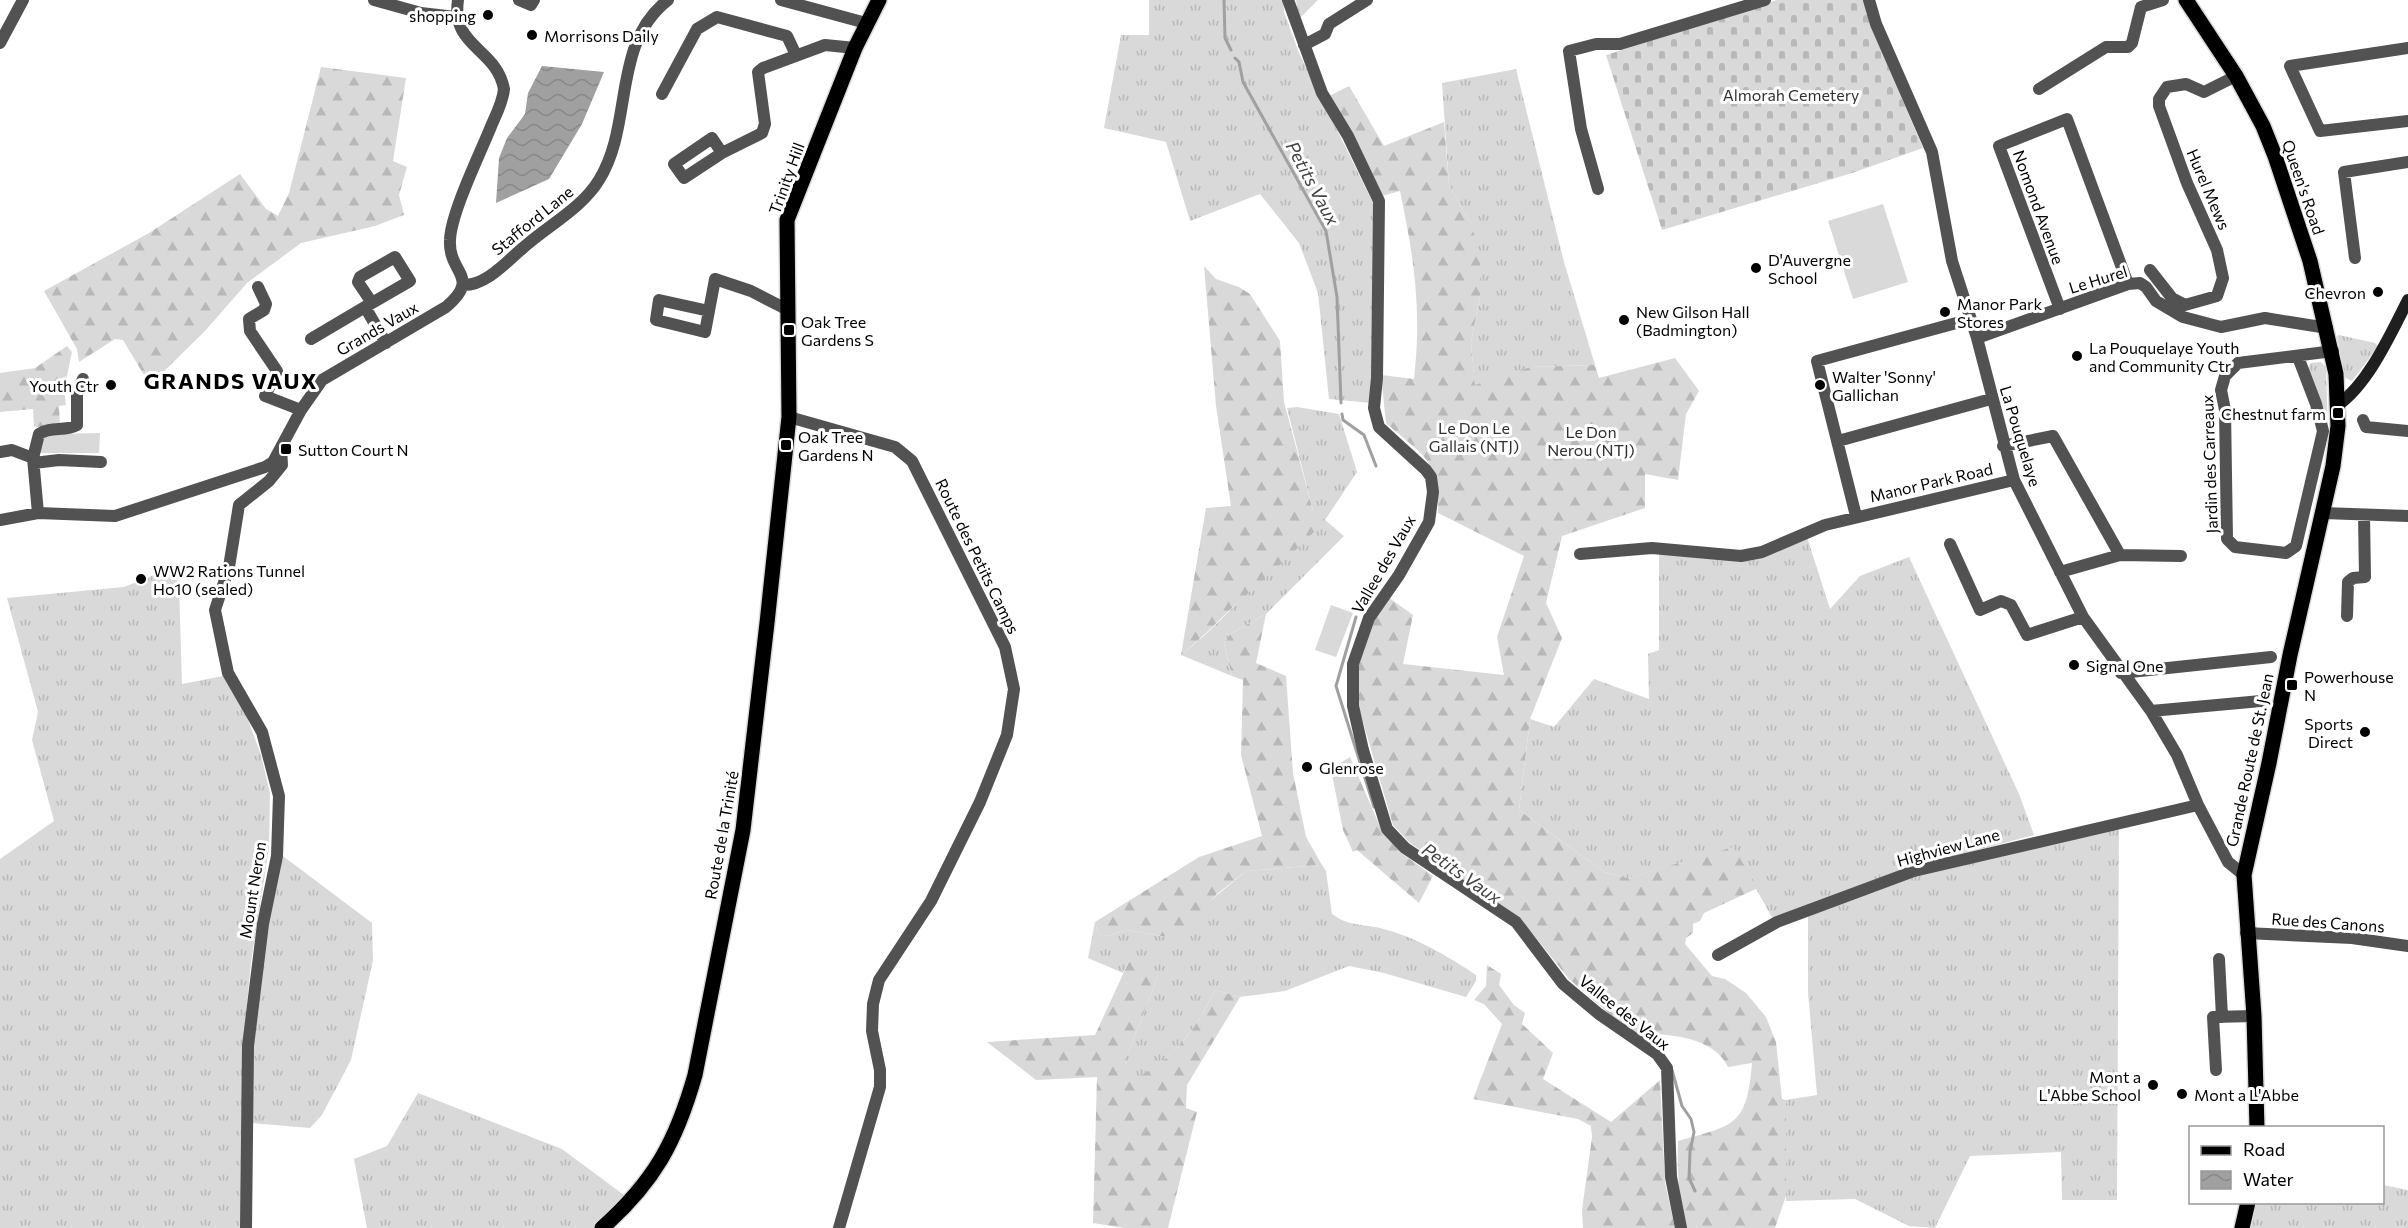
<svg xmlns="http://www.w3.org/2000/svg" width="2408" height="1228" font-family="Commissioner,sans-serif">
<style>
.grass{fill:url(#grass-tufts)}
.forest{fill:url(#forest-firs)}
.cemetery{fill:url(#cemetery-stones)}
.pitch{fill:#d9d9d9}
.water{fill:url(#water-waves)}
.lines{fill:none;stroke-linecap:round;stroke-linejoin:round}
.stream{stroke:#a0a0a0;stroke-width:3}
.primary-casing{stroke:#dbdbdb;stroke-width:18}
.street{stroke:#525252;stroke-width:12}
.secondary{stroke:#1f1f1f;stroke-width:12}
.primary{stroke:#000;stroke-width:15}
.poi-dot{fill:#000;stroke:#fff;stroke-width:2}
.labels{text-anchor:middle;dominant-baseline:central;stroke-width:6;stroke-linejoin:round;paint-order:stroke}
.poi-label{font-size:16px;fill:#000;stroke:#fff;text-anchor:start}
.park-label{font-size:16px;fill:#303030;stroke:#fff}
.street-label{font-size:16px;fill:#000;stroke:#fff}
.water-label{font-size:18px;font-style:italic;fill:#414141;stroke:#fff}
.district-label{font-size:22px;font-weight:bold;letter-spacing:1.5px;fill:#000;stroke:#fff}
</style>
<defs>
<pattern id="grass-tufts" width="24" height="20" patternUnits="userSpaceOnUse" patternTransform="scale(1.5)"><rect width="24" height="20" fill="#d9d9d9"/><path d="M3 7l-1-3M5 7V3M7 7l1-3M15 17l-1-3M17 17v-4M19 17l1-3" fill="none" stroke="#b8b8b8"/></pattern>
<pattern id="forest-firs" width="22" height="20" patternUnits="userSpaceOnUse" patternTransform="scale(1.5)"><rect width="22" height="20" fill="#d9d9d9"/><path d="M5 1l3.5 6h-7zM16 11l3.5 6h-7z" fill="#b8b8b8"/></pattern>
<pattern id="cemetery-stones" width="16" height="16" patternUnits="userSpaceOnUse" patternTransform="scale(1.5)"><rect width="16" height="16" fill="#d9d9d9"/><path d="M2 7V4a2 2 0 0 1 4 0v3zM10 15v-3a2 2 0 0 1 4 0v3z" fill="#b8b8b8"/></pattern>
<pattern id="water-waves" width="16" height="10" patternUnits="userSpaceOnUse" patternTransform="scale(1.5)"><rect width="16" height="10" fill="#a0a0a0"/><path d="M0 5q4-4 8 0t8 0" fill="none" stroke="#888"/></pattern>
</defs>
<rect width="100%" height="100%" fill="#fff"/>
<path class="grass" d="M1149,0h134l1,12 15,41 74,150 -2,200 -42,-4 -11,-106 -19,-50 -39,-49 -70,27 -24,-79 -62,-14 17,-93h28z
M1516,69l48,193 31,103 -65,2 -55,19 -4,-44 9,-46 -10,-74 -21,-37 -7,-102z
M2339,335l36,8 3,4 -26,34 -8,-4 -7,-41z
M2321,362l5,5 2,68h-2l-1,-24 -19,-40 5,-8z
M1297,407l42,7 18,58 -32,48 19,16 -78,78 -36,20 -6,10 8,32 -51,-21c52,-40 91,-93 132,-144l-26,-103z
M1807,537l23,72 30,-33 49,-19 110,237 15,41 -124,33 -137,51 -40,-71 -105,30 -24,-6 -85,-62 11,-91 24,8 40,-48 55,20 -1,-45 11,-4v-98l79,7z
M172,568l7,17 3,99 41,-8 24,41 14,38 9,38 -1,55 -18,114 -8,86 -2,180h-241v-369l54,-38 -22,-81 6,-28 -31,-114 117,-11z
M2119,826l-2,374h-55l-1,-48 -91,4 -35,72 -26,-2 -54,-27 -69,2v-101l31,-5 -9,-103v-79l102,-38z
M279,853l93,70 1,37 -22,100 -29,55 -12,13 -58,-5 -2,-77z
M1322,865l4,6 6,43c16,12 30,10 48,14 36,9 66,27 96,47v6l-10,16 -82,-24 -35,-7 -64,25 -45,6 -25,-7c-23,44 -36,63 -78,89l-12,-18 33,-85 -28,-17 -7,14 -35,-15 7,-36 4,12 9,2 19,-6 40,7 79,-66z
M418,1093l144,56 66,49 -33,30h-228l-13,-69 33,-13z
M2383,1185l25,5v38h-158l4,-25 128,-1z"/>
<path class="forest" d="M1296,0h22l-19,19z
M321,67l85,11 -13,83 14,6 -8,28 5,20 -29,11 -74,17 -54,40 -42,48 -55,54 -27,-45 -8,-1 -36,23 -2,-13 -33,-58 105,-58 91,-59 26,35 12,7 11,-23z
M1349,86l35,60 60,-24 5,63 21,37 10,30v44l-9,46 4,43 55,-18 65,-2 4,13 76,-20 24,33 -13,23 -8,66 -33,-6v34l-83,28 -16,67 16,35 -32,81 -11,91 85,62 24,6 105,-31 25,41 -54,25 -4,8 -7,3v9l-7,5 -1,6 27,32 13,3 21,14 20,24 10,25 6,57 4,1v96l-11,32h-88c-9,-29 -10,-57 -9,-87 57,-16 69,-15 74,-78l-24,4c-12,-26 -46,-31 -72,-33l-8,6 -30,-19 -49,-42 -49,-61 -110,-75 -17,-18 -34,-117v-44l15,-44 14,-23 25,18 -10,49 101,11 -7,-38 27,-81 -86,-43c1,-55 -14,-56 -52,-90l-5,-48 33,4c8,-69 0,-121 -14,-188l-18,5 -55,-99z
M1204,266l12,13 23,8 11,7 30,47 4,61 29,109 12,9c-25,28 -52,51 -80,76 -22,19 -41,41 -64,59l25,-147 25,-2 -15,-100z
M67,346l5,6 -8,38 2,15 -7,1 1,20 -26,1 -1,-18 -33,3v-39l35,-5z
M1266,614l-10,49 30,13 7,97 13,64 16,28 -76,6 -29,23 -39,41 -11,2 -40,-7 -19,6 -9,-2 -4,-12 104,-65 63,-21 -21,-81 2,-75 -11,-4 -8,-32 6,-10z
M1350,757l31,72 19,23 33,24 -14,27 -62,-53 -4,2 -10,-22 -12,-61z
M1130,959l18,1 10,16 -33,85 12,17c41,-23 57,-47 78,-88l25,7 -53,88 -1,23 11,4 -29,116h-44l-31,-5 4,-146 -61,3 -49,-38 108,-7z
M1487,965l14,9 -2,11 15,20 11,8 -3,11 31,29 -10,26 68,43 49,-42 5,103 10,45h-92l-1,-18 10,-73 -1,-11 -13,-7 -105,-20 29,-75 -18,-20 -10,-4 12,-14z"/>
<path class="cemetery" d="M1777,0h88l7,29 51,119 -71,25 -190,57 -56,-175z"/>
<path class="pitch" d="M1883,204l25,78 -55,17 -25,-78z
M100,433l-1,20h-60l2,-16 9,-3z
M1331,605l22,8 -17,44 -21,-7z"/>
<path class="water" d="M542,66l62,6 -22,52 -33,55 -53,24 3,-45 8,-20 18,-24 3,-21z"/>
<g class="lines">
<path class="stream" d="M1224,0l1,38 6,12
M1235,58l4,4 4,20 83,149 11,66 4,106
M1342,414l1,6 21,15 12,31
M1356,617l-20,69 38,121
M1672,1070l10,36 9,13 3,13 -4,20 -1,26 6,13"/>
<defs>
<path id="primary" d="M2186,0l50,76 27,50 12,30 35,105 26,113 2,52 -5,40 -43,189 -21,108 -25,112 10,141 3,112
M602,1228c52,-46 74,-86 93,-153l48,-245 24,-207 22,-206 -2,-197 68,-172 24,-48
M2242,1228l6,-26"/>
</defs>
<use href="#primary" class="primary-casing"/>
<path class="street" d="M374,0l47,13 34,4
M519,0l12,5 3,-5
M781,0l85,23
M1288,0l34,93 26,43 31,65 -2,177 -3,30 5,19 47,43 5,7 2,15 -4,30 -30,53 -30,43 -16,46v42l10,44 24,79 18,19 111,74 47,62 36,30 58,40 10,14 4,109 10,51
M1869,0l7,24 56,128 20,109 25,77 37,142 69,137 68,94 26,44 21,50 30,57 16,13
M0,43l23,-43
M1304,45l21,-11 4,-10 38,-24
M2408,48l-118,18 30,65 88,-10
M2039,89l67,-42h22l4,-4 9,-36 22,-7
M662,94l35,-65 20,-12 70,19 9,19
M722,153l-10,-15 -38,26 10,14 38,-25 40,-20 3,-9 -7,-52 5,-4 62,-23 30,3
M1598,189l-17,-60 -12,-78 27,-7h24l145,-44
M2355,258l-11,-86 64,-10
M2150,270l22,28 13,7 32,-9 6,-18 -6,-28 -30,-67 -28,-77v-7l8,-12 19,-3 18,8 32,-16
M464,285c23,0 43,-24 60,-38 25,-22 58,-39 75,-67 35,-56 12,-136 69,-180
M258,287l8,17 -2,6 -15,9 1,12 27,40 -12,25 36,14
M372,303l-14,-21 2,-5 35,-20 15,24 -45,26 21,36
M2060,309l-61,-163 68,-27 61,165
M709,311l-50,-11 -3,20 49,12 10,-53 36,12 37,19
M1977,338l151,-54 12,-1 6,4 10,14 27,16 38,10 44,-9 62,10
M311,339l54,-32
M2298,357l18,47 7,27 -27,115 -10,7 -51,-6 -8,-8 -2,-129 -4,-20 4,-14 13,-13 95,-12
M789,417l106,30 17,14 93,186 9,42 -7,46 -27,67 -49,99 -52,79 -6,24 -1,27 8,39v17l-41,141
M2363,420l3,7 42,4
M1838,441l153,-42
M2003,446l50,-10 67,119
M0,452l12,-2 21,8
M34,463l25,-3 42,2
M38,513l-5,-55 6,-24c12,-8 26,-2 38,-9v-33l6,-13
M2323,513l85,3
M1856,516l-39,-155 154,-42
M0,520l38,-7 77,3 150,-49 8,-5 28,-52 21,-30 124,-73c36,-31 2,-33 4,-67 1,-28 31,-88 42,-116 5,-11 11,-23 12,-35 -8,-42 -53,-41 -46,-89
M1950,544l30,66 21,-9 10,4 16,30 56,-18
M1580,554l72,-6 89,8 21,-4 63,-27 189,-45
M2060,572l60,-17 61,1
M2347,616l1,-34 5,-4 12,-1 -1,-62
M2121,673l150,-16
M2151,711l110,-10
M2246,933l106,5 56,8
M1718,955l59,-33 137,-51 284,-66
M2219,959l3,58
M2216,1070l-3,-53 41,-1
M246,1228l2,-182 15,-122 14,-68 2,-60 -17,-64 -34,-59 -13,-63 14,-43 10,-62 30,-24 13,-16 -1,-17"/>
<path class="secondary" d="M2338,405c31,-22 53,-72 70,-105"/>
<use href="#primary" class="primary"/>
</g>
<g class="poi-dot">
<circle cx="488" cy="15" r="6"/>
<circle cx="532" cy="35" r="6"/>
<circle cx="1756" cy="268" r="6"/>
<circle cx="2378" cy="292" r="6"/>
<circle cx="1945" cy="312" r="6"/>
<circle cx="1624" cy="320" r="6"/>
<rect x="783" y="324" width="12" height="12" rx="3"/>
<circle cx="2077" cy="356" r="6"/>
<circle cx="111" cy="385" r="6"/>
<circle cx="1820" cy="385" r="6"/>
<rect x="2332" y="407" width="12" height="12" rx="3"/>
<rect x="780" y="439" width="12" height="12" rx="3"/>
<rect x="280" y="443" width="12" height="12" rx="3"/>
<circle cx="141" cy="579" r="6"/>
<circle cx="2074" cy="665" r="6"/>
<rect x="2286" y="679" width="12" height="12" rx="3"/>
<circle cx="2365" cy="732" r="6"/>
<circle cx="1307" cy="767" r="6"/>
<circle cx="2153" cy="1085" r="6"/>
<circle cx="2182" cy="1094" r="6"/>
</g>
<g class="labels">
<g class="poi-label">
<text x="476" y="15" text-anchor="end">shopping</text>
<text x="544" y="35">Morrisons Daily</text>
<text x="1768" y="259">D'Auvergne<tspan x="1768" dy="18">School</tspan></text>
<text x="2366" y="292" text-anchor="end">Chevron</text>
<text x="1957" y="303">Manor Park<tspan x="1957" dy="18">Stores</tspan></text>
<text x="1636" y="311">New Gilson Hall<tspan x="1636" dy="18">(Badmington)</tspan></text>
<text x="801" y="321">Oak Tree<tspan x="801" dy="18">Gardens S</tspan></text>
<text x="2089" y="347">La Pouquelaye Youth<tspan x="2089" dy="18">and Community Ctr</tspan></text>
<text x="1832" y="376">Walter 'Sonny'<tspan x="1832" dy="18">Gallichan</tspan></text>
<text x="99" y="385" text-anchor="end">Youth Ctr</text>
<text x="2326" y="413" text-anchor="end">Chestnut farm</text>
<text x="798" y="436">Oak Tree<tspan x="798" dy="18">Gardens N</tspan></text>
<text x="298" y="449">Sutton Court N</text>
<text x="153" y="570">WW2 Rations Tunnel<tspan x="153" dy="18">Ho10 (sealed)</tspan></text>
<text x="2086" y="665">Signal One</text>
<text x="2304" y="676">Powerhouse<tspan x="2304" dy="18">N</tspan></text>
<text x="2353" y="723" text-anchor="end">Sports<tspan x="2353" dy="18">Direct</tspan></text>
<text x="1319" y="767">Glenrose</text>
<text x="2141" y="1076" text-anchor="end">Mont a<tspan x="2141" dy="18">L'Abbe School</tspan></text>
<text x="2194" y="1094">Mont a L'Abbe</text>
</g>
<g class="park-label">
<text x="1791" y="94">Almorah Cemetery</text>
<text x="1474" y="427">Le Don Le<tspan x="1474" dy="18">Gallais (NTJ)</tspan></text>
<text x="1591" y="431">Le Don<tspan x="1591" dy="18">Nerou (NTJ)</tspan></text>
</g>
<g class="street-label">
<text transform="translate(786 178) rotate(-70)">Trinity Hill</text>
<text transform="translate(2304 187) rotate(71)">Queen's Road</text>
<text transform="translate(2209 189) rotate(67)">Hurel Mews</text>
<text transform="translate(2039 207) rotate(70)">Nomond Avenue</text>
<text transform="translate(532 220) rotate(-39)">Stafford Lane</text>
<text transform="translate(2098 279) rotate(-17)">Le Hurel</text>
<text transform="translate(377 328) rotate(-30)">Grands Vaux</text>
<text transform="translate(2021 436) rotate(73)">La Pouquelaye</text>
<text transform="translate(2209 464) rotate(-92)">Jardin des Carreaux</text>
<text transform="translate(1931 482) rotate(-13)">Manor Park Road</text>
<text transform="translate(978 556) rotate(64)">Route des Petits Camps</text>
<text transform="translate(1383 564) rotate(-60)">Vallee des Vaux</text>
<text transform="translate(2249 760) rotate(-78)">Grande Route de St. Jean</text>
<text transform="translate(721 835) rotate(-80)">Route de la Trinité</text>
<text transform="translate(1948 847) rotate(-15)">Highview Lane</text>
<text transform="translate(252 890) rotate(-81)">Mount Neron</text>
<text transform="translate(2328 922) rotate(4)">Rue des Canons</text>
<text transform="translate(1625 1012) rotate(38)">Vallee des Vaux</text>
</g>
<g class="water-label">
<text transform="translate(1313 183) rotate(62)">Petits Vaux</text>
<text transform="translate(1462 873) rotate(35)">Petits Vaux</text>
</g>
<g class="district-label">
<text x="231" y="380">GRANDS VAUX</text>
</g>
</g>
<rect x="2189" y="1126" width="195" height="78" fill="#ffffff" stroke="#999999" stroke-width="1.5"/>
<rect x="2201" y="1146" width="30" height="9" fill="#000000" stroke="#999999" stroke-width="1.5"/>
<text x="2243" y="1156" font-size="18" fill="#000000">Road</text>
<rect x="2201" y="1171" width="30" height="18" fill="url(#water-waves)" stroke="#999999" stroke-width="1.5"/>
<text x="2243" y="1186" font-size="18" fill="#000000">Water</text>
</svg>
